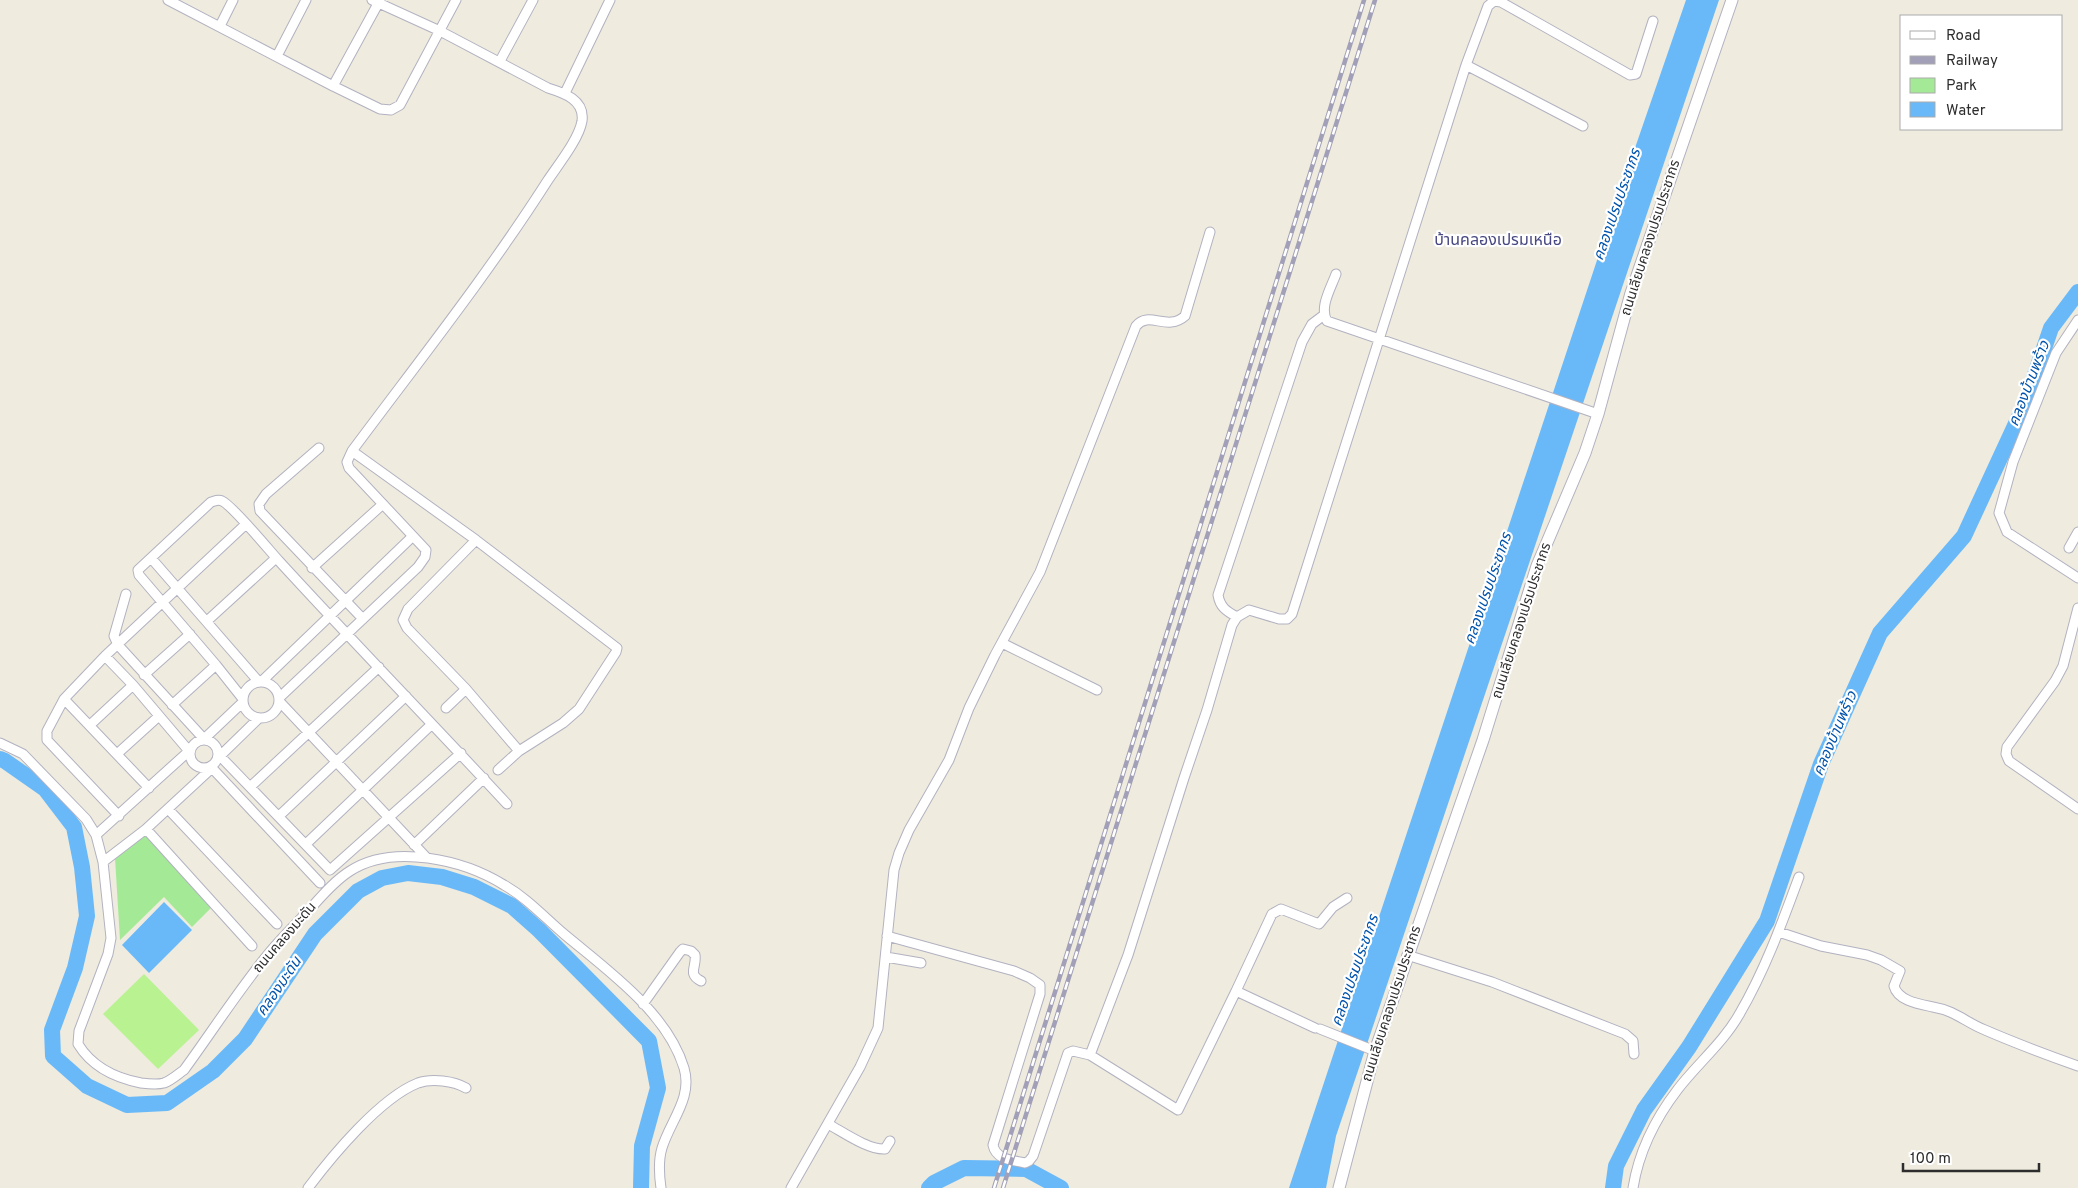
<svg xmlns="http://www.w3.org/2000/svg" width="2078" height="1188" font-family="Overpass,'Noto Sans Thai',sans-serif">
<style>
.green{fill:#a4ea96}
.pitch{fill:#b8f291}
.water{fill:#69b9f9}
.lines{fill:none;stroke-linecap:round;stroke-linejoin:round}
.river{stroke:#69b9f9;stroke-width:16}
.minor-casing{stroke:#b2b2c1;stroke-width:11}
.tertiary-casing{stroke:#b2b2c1;stroke-width:13}
.minor{stroke:#fff;stroke-width:9}
.tertiary{stroke:#fff;stroke-width:11}
.rail-casing{stroke:#a1a0b8;stroke-width:4.5}
.rail{stroke:#fff;stroke-width:2.5;stroke-dasharray:8;stroke-linecap:butt}
.labels{text-anchor:middle;dominant-baseline:central;stroke-width:4.5;stroke-linejoin:round;paint-order:stroke}
.street-label{font-size:14px;fill:#2d2d2d;stroke:#fff}
.water-label{font-size:15px;font-style:italic;fill:#0153ac;stroke:#fff}
.quarter-label{font-size:16px;fill:#484882;stroke:#fff}
</style>
<rect width="100%" height="100%" fill="#efebde"/>
<path class="green" d="M147,833l66,73 -21,21 -28,-30 -44,43 -5,-82z"/>
<path class="pitch" d="M144,974l55,56 -41,39 -55,-55z"/>
<path class="water" d="M1686,0h33l-383,1136 -10,52h-37l327,-985z
M164,902l28,28 -43,43 -27,-28z"/>
<g class="lines">
<path class="river" d="M0,759l5,2 40,28 29,38 8,40 5,49 -12,52 -23,62 1,26 34,30 40,19 40,-2 46,-32 32,-32 70,-105 43,-43 24,-13 26,-5 34,4 32,10 38,19 27,24 110,111 9,47 -16,58 -1,42
M929,1188l5,-5 30,-15 62,1 35,19
M1613,1188l3,-22 28,-56 45,-63 78,-126 54,-157 59,-131 84,-97 61,-132 26,-76 27,-36"/>
<defs>
<path id="minor" d="M168,0l165,86 47,23 11,1 9,-5 56,-105
M220,26l13,-26
M277,56l29,-56
M500,61l33,-61
M1466,65l117,61
M333,86l47,-86
M565,93l45,-93
M1336,274c-5,14 -17,33 -9,47l271,93
M2078,320l-22,33 -43,109 -14,51 8,19 71,46
M319,448l-53,46 -7,10 1,7 103,108
M352,451l124,89
M2069,548l9,-16
M151,558l108,124
M312,568l71,-64
M126,594l-12,42 4,9 86,94 39,-37
M2078,608l-15,58 -8,15 -48,66 -1,7 3,7 69,48
M1237,617c-11,-6 -17,-10 -19,-22l84,-253 10,-18 12,-9
M207,621l69,-63
M1002,643l95,47
M144,675l46,-41
M261,682l152,-146
M243 700a18 18 0 1 1 36 0a18 18 0 1 1-36 0Z
M279,698l139,-131 7,-10 1,-7 -77,-82 -2,-6 5,-11c67,-90 136,-177 196,-271 10,-15 31,-41 34,-59 3,-21 -18,-28 -34,-33l-108,-57 -68,-31
M64,699l85,89
M243,699l-27,-34 -77,-90 -1,-5 73,-68c4,-1 7,-3 11,-1 10,4 47,49 57,60 75,82 153,162 228,243
M279,701l147,156
M172,705l44,-40
M446,708l20,-19 -59,-61 -4,-8 5,-11 68,-69 141,108 -1,4 -37,57 -16,14 -44,28 -53,-62
M259,718l-39,38 110,114 131,-117
M90,725l43,-40
M190 754a14 14 0 1 1 28 0a14 14 0 1 1-28 0Z
M0,743l23,11 63,65 10,16 7,27 8,76 -3,16 -29,77 -1,13c14,23 37,34 63,39 8,1 16,2 23,0 8,-3 14,-9 20,-13 27,-37 52,-76 81,-112 13,-17 29,-32 44,-48 12,-13 25,-29 41,-39 43,-28 114,-11 154,14 23,13 40,32 60,49 43,36 103,78 120,134 9,30 -14,53 -22,80 -4,13 -3,26 -1,40
M117,754l42,-38
M498,770l21,-19
M250,787l129,-120
M168,809l109,115
M119,816l-72,-76v-9l17,-32 41,-43 141,-132
M279,816l127,-120
M146,829l106,117
M96,835l93,-84 -56,-66 -28,-29
M306,844l126,-120
M414,845l70,-67
M103,862l43,-33 66,-61 108,115
M1779,932l42,14 46,9 14,5 19,11 -6,15c4,15 25,18 39,21 23,4 32,15 52,23 30,13 62,25 93,36
M887,936l127,35 16,7 10,7v9l-47,151c3,15 19,15 32,18l4,-2 4,-5 35,-103 5,-2 17,4 88,55 58,-119 79,37
M1407,955l85,27 133,52 8,7 1,13
M886,957l35,6
M1236,991l36,-77 9,-5 38,15 14,-17 14,-9
M643,1004l37,-52 3,-3 8,2 4,4c2,12 -8,19 6,26
M1320,1029l55,22
M1090,1055l38,-100 56,-177 23,-68 25,-85 5,-8 12,-7 30,9h8l5,-5 174,-549 22,-59 6,-5 7,1 129,73 6,-1 17,-53
M828,1124c15,8 40,26 57,25l5,-8
M308,1188c24,-32 72,-90 110,-105 14,-5 36,-2 48,5
M791,1188l69,-121 18,-39 16,-158 5,-17 10,-23 40,-70 20,-52 26,-53 45,-83 96,-246c13,-16 31,6 49,-10l25,-84
M1633,1188c6,-38 22,-69 45,-99 20,-26 46,-47 62,-76 25,-43 42,-90 59,-136"/>
<path id="tertiary" d="M1339,1188l36,-137 108,-311 54,-174 48,-113 13,-39 33,-121 101,-293"/>
</defs>
<use href="#minor" class="minor-casing"/>
<use href="#tertiary" class="tertiary-casing"/>
<use href="#minor" class="minor"/>
<use href="#tertiary" class="tertiary"/>
<defs>
<path id="rail" d="M994,1188l370,-1188
M1003,1188l372,-1188"/>
</defs>
<use href="#rail" class="rail-casing"/>
<use href="#rail" class="rail"/>
</g>
<g class="labels">
<g class="street-label">
<text transform="translate(1651 238) rotate(-72)">ถนนเลียบคลองเปรมประชากร</text>
<text transform="translate(1522 621) rotate(-72)">ถนนเลียบคลองเปรมประชากร</text>
<text transform="translate(285 938) rotate(-49)">ถนนคลองมะดัน</text>
<text transform="translate(1392 1004) rotate(-72)">ถนนเลียบคลองเปรมประชากร</text>
</g>
<g class="water-label">
<text transform="translate(1618 205) rotate(-71)">คลองเปรมประชากร</text>
<text transform="translate(2030 384) rotate(-69)">คลองบ้านพร้าว</text>
<text transform="translate(1489 589) rotate(-71)">คลองเปรมประชากร</text>
<text transform="translate(1836 734) rotate(-67)">คลองบ้านพร้าว</text>
<text transform="translate(1356 971) rotate(-71)">คลองเปรมประชากร</text>
<text transform="translate(280 987) rotate(-56)">คลองมะดัน</text>
</g>
<g class="quarter-label">
<text x="1498" y="241">บ้านคลองเปรมเหนือ</text>
</g>
</g>
<rect x="1900" y="15" width="162" height="115" fill="#ffffff" stroke="#ababab"/>
<rect x="1910" y="31" width="25" height="8" fill="#ffffff" stroke="#ababab"/>
<text x="1946" y="40" font-size="15" fill="#2d2d2d">Road</text>
<rect x="1910" y="56" width="25" height="8" fill="#a1a0b8" stroke="#ababab"/>
<text x="1946" y="65" font-size="15" fill="#2d2d2d">Railway</text>
<rect x="1910" y="78" width="25" height="15" fill="#a4ea96" stroke="#ababab"/>
<text x="1946" y="90" font-size="15" fill="#2d2d2d">Park</text>
<rect x="1910" y="102" width="25" height="15" fill="#69b9f9" stroke="#ababab"/>
<text x="1946" y="115" font-size="15" fill="#2d2d2d">Water</text>
<path d="M1903 1163v8h136v-8" fill="none" stroke="#2d2d2d" stroke-width="2.5"/>
<text x="1910" y="1163" font-size="15" fill="#2d2d2d" stroke="#ffffff" stroke-width="4" paint-order="stroke">100 m</text>
</svg>
